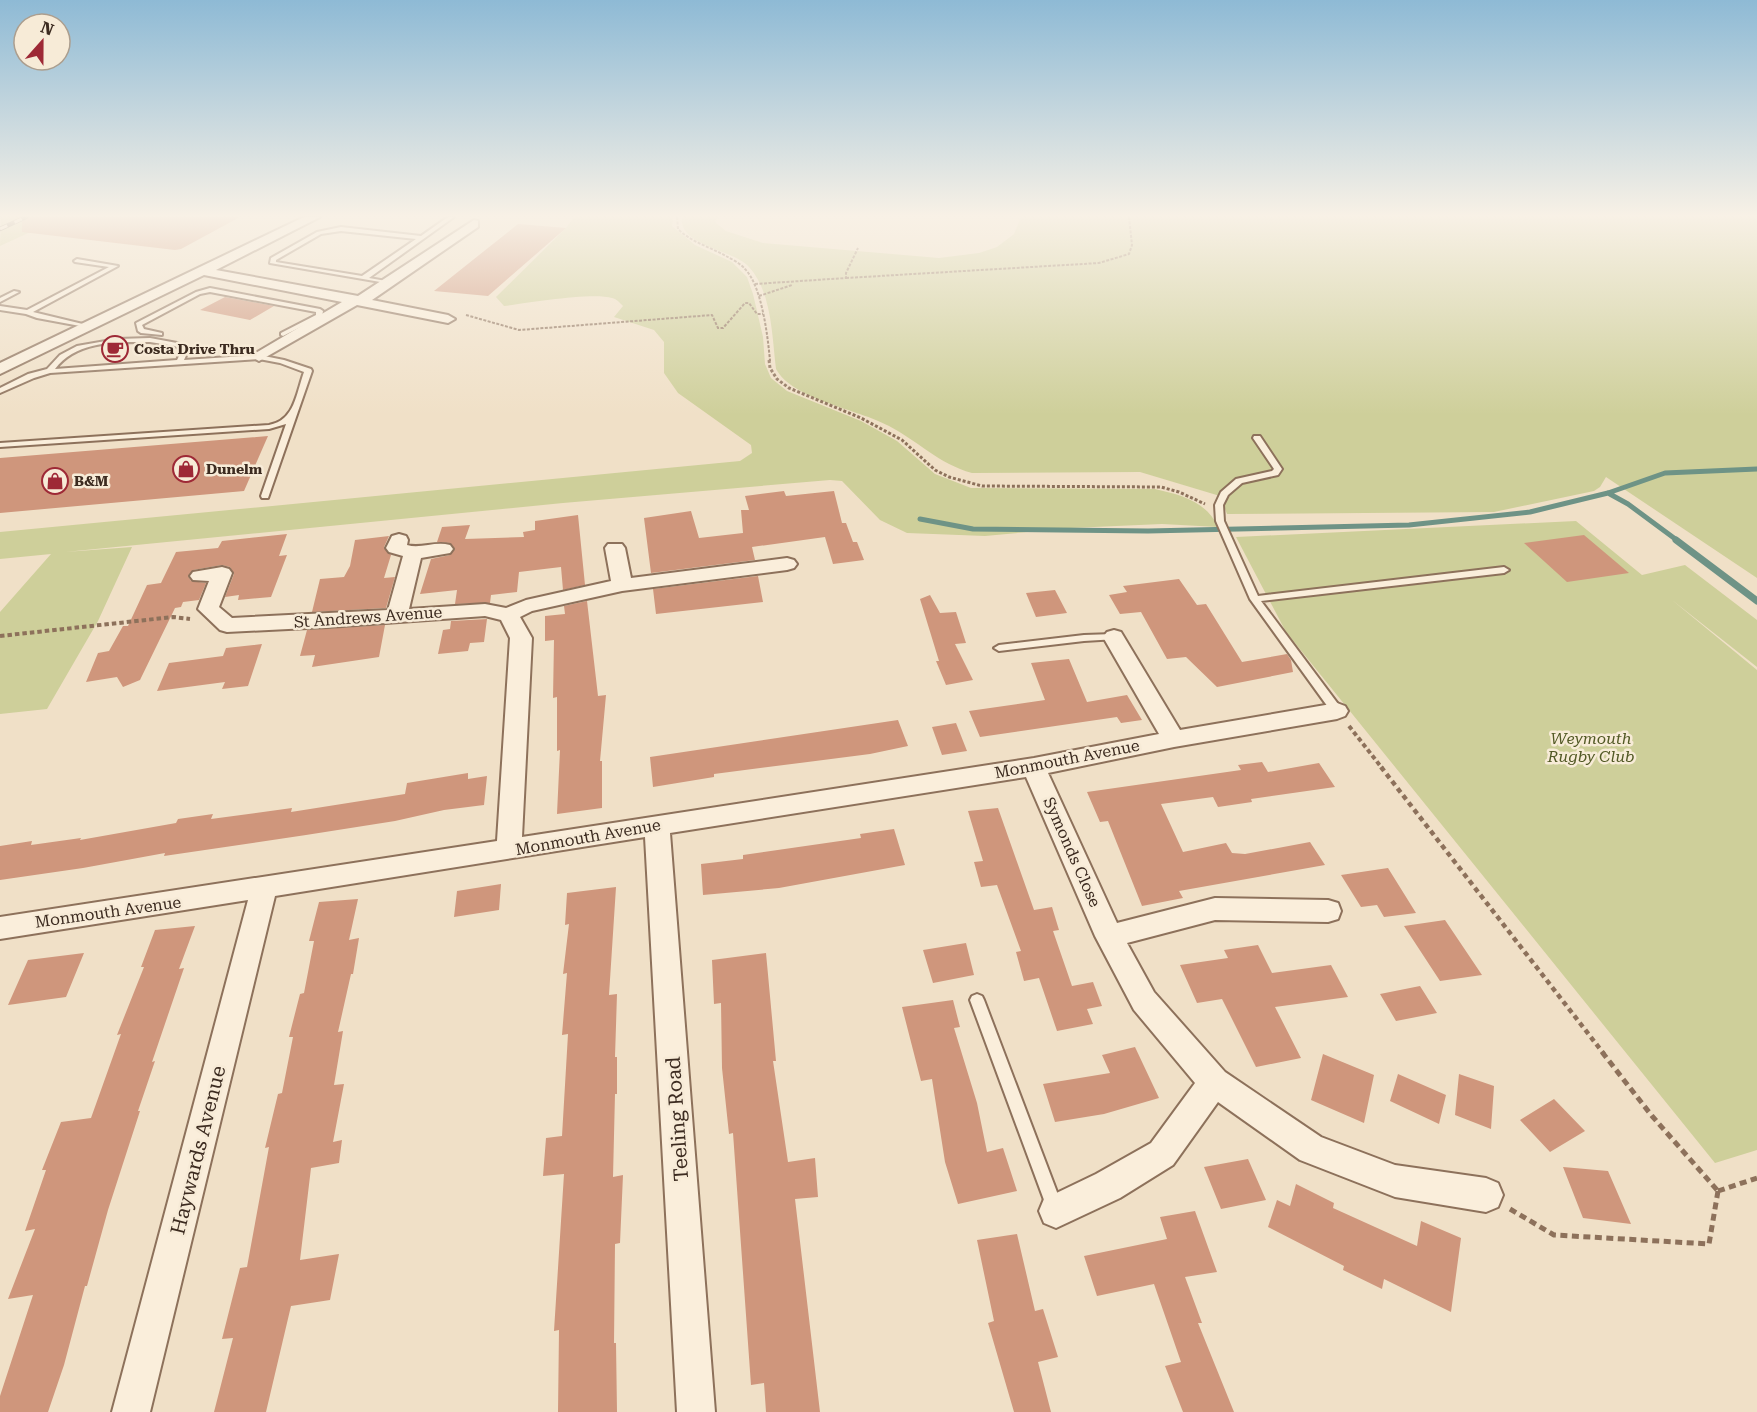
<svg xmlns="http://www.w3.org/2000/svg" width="1757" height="1412" font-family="'Roboto Serif',serif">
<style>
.green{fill:#cecf9a}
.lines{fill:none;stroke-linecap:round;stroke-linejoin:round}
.stream-far1{stroke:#6e9386;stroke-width:5}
.stream{stroke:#6e9386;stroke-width:7}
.building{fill:#cf967c}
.lane-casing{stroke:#8d715b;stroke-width:4}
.street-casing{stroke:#8d715b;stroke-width:4}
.path-far4{stroke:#8d715b;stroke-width:2;stroke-dasharray:3 1.5;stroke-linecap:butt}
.path-far3{stroke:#8d715b;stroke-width:3;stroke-dasharray:3 2;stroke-linecap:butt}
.path-far2{stroke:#8d715b;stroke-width:4;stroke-dasharray:4.5 3;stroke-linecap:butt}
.path-far1{stroke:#8d715b;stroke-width:4.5;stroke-dasharray:5 4;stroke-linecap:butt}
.path{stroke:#8d715b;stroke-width:5;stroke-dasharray:7 4.5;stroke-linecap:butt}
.lane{fill:#faeedb;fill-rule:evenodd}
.street{fill:#faeedb;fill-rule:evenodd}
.rail-casing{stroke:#3c2b20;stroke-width:4.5}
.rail{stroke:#f7ebd7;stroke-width:3;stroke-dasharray:8;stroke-linecap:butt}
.labels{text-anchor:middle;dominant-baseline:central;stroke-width:5;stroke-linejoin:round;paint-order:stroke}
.far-poi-label{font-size:14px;font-weight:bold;fill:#3c2b20;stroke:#f7ebd7;text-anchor:start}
.street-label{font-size:16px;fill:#3c2b20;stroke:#f7ebd7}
.park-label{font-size:16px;font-style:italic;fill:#525925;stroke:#f7ebd7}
.near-street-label{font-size:20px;fill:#3c2b20;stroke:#f7ebd7}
</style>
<rect width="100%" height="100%" fill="#f0e0c7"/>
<path class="green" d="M1,217h62l-63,29z
M574,217h99l-1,9 23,19 37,17 15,15 6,17 10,43 2,27 6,14 16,13 74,30 36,20 38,33 36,14 184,1c26,6 51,12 63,38l-56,-3 -91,4 -86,8 -78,-3 -27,-13 -38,-39 -12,-1 -267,23 -498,49 67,-5 -34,74 -51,88 -47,5v-102l51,-58 -51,5v-27l740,-71 12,-8 -1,-8 -73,-52 -14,-20v-31l-10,-12 -40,-13 9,-11c-3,-3 -6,-7 -11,-8 -20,-6 -84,5 -108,8l-8,-9 70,-69z
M682,217h36l-3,5 11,9 37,12 176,15 40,-5 18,-6 17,-13 7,-17h736v361l-151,-101 -6,10 -6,4 -100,21 -267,2 -7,-18 -80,-24 -168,1c-33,-9 -54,-32 -83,-47 -31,-17 -96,-26 -113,-57 -4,-32 -4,-77 -27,-102 -16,-18 -71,-21 -67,-50z
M1576,521l66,54 43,-10 72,55v47l-85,-67 85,70v480l-42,13 -429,-531 -50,-95z"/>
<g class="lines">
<path class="stream-far1" d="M1608,493l20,11 50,37
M920,519l53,10 175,2 261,-6 121,-13 78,-19 57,-20 92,-4"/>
<path class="stream" d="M1676,540l81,61"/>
</g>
<path class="building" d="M22,217h218l-59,32 -6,1 -153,-18z
M518,224l48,4 -78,68 -54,-5z
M225,297l49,9 -24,14 -50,-10z
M268,436l-24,55 -244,22v-55z
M784,491l2,5 48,-5 8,32h4l7,19h4l7,18 -31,4 -8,-27 -73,10 3,13 -104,13 -7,-55 47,-7 8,27 44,-5 -2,-23h8l-4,-14z
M578,515l7,70 -22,5 -2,-23 -42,5 -2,20 -26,3 -1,8 -35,1 2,-14 -37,4 11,-35 19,-4 5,-6 -5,-6 -13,-1 5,-15 28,-2 -5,14 59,-2 -1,-5 12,-2v-9z
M287,534l-8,22 8,-1 -16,42 -33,3 1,-5 -14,2 9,-23 -4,-7 -8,-2 -29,5 -5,6 3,5 15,2 -7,17 -16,2 -2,5 -6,1 -35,72 -17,7 -6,-10 -31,5 12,-29 11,-2 14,-25h5l19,-41 14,-2 15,-31 42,-4 4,-7z
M1584,535l45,38 -62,9 -43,-39z
M389,536l-5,11 7,8 -7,23 11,-1 -9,31 -74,4 8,-33 24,-2 6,-11 5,-26z
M758,576l5,26 -107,12 -3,-25z
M1179,579l18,26 9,-1 36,58 45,-8 4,6 2,12 -76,15 -31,-30 -19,2 -26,-47 -21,2 -11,-19 18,-3 -4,-6z
M1055,590l12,23 -31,4 -10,-24z
M930,595l10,18 16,-1 10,31 -11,1 18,36 -27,5 -10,-24h3l-19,-62z
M587,601l11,95 8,-1 -6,66h2v47l-45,6 3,-64 -3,1v-54l-4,1 1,-58 -9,1v-25l20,-2 -1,-8z
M487,619l-3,23 -14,1 -2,8 -30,3 5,-24 7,-1 1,-8z
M385,625l-6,32 -67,10 3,-12 -15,1 7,-26z
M262,644l-14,42 -26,3 3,-7 -68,9 12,-28 54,-7 3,-8z
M1069,659l18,43 40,-7 15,25 -21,3 -4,-6 -137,20 -11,-26 76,-11 -14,-37z
M898,720l10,26 -38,8 -156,20v3l-61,10 -3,-30z
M956,723l11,28 -25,4 -10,-28z
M1262,762l6,10 51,-9 16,24 -84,12 1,3 -34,5 -5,-10 -52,7 22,48 43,-9 6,10 13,1 65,-12 15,23 -146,26 4,7 -41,8 -34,-85 -8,1 -13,-30 154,-22 -3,-5z
M468,773v6l19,-3 -3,29 -40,5 -49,11 -89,14 -142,21 1,-3 -82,15 -83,12v-34l32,-5 -1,4 50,-7 -1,2 96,-17 2,-4 35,-5 -2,5 81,-11 -1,4 114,-18 2,-11z
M998,808l36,102 18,-3 7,23 -6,1 19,55 21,-4 9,24 -15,3 6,15 -36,7 -18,-53 -15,3 -8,-29 5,-1 -24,-66 -16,2 -7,-25 9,-1 -15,-50z
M894,829l11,36 -126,23 -76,7 -2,-31 42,-5v-4l118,-17 -1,-4z
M1388,868l28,45 -32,4 -7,-12 -16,2 -20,-32z
M501,884l-2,26 -45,7 3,-26z
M616,887l-7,108 8,-1 -2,63h2v37h-2l-2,83 10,-2 -3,68 -5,1 -1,99h2l1,69h-59l1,-82 -5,1 10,-157 -21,2 3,-38 16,-2 6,-102 -6,1 5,-62 -4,1 6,-50 -4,1 2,-32z
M358,899l-9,41 10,-2 -6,36h-2l-13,58 5,-1 -9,54 10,-1 -11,58 9,-2 -3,23 -28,5 -11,92 39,-6 -9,46 -39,6 -25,106h-52l19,-74 -11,1 18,-71 7,-1 22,-120 -4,1 13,-54 4,-1 11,-56h-4l11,-43 4,-1 10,-52h-5l10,-39z
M1445,920l37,55 -42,6 -36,-55z
M195,926l-16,43 5,-1 -32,94 3,-1 -17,50h2l-32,99 -21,76h-2l-21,79 -16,47h-48v-16l33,-101 -25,4 27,-70 -10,2 21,-61h-4l19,-48 30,-4 30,-84 -4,1 27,-68h-3l14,-37z
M966,943l8,32 -41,8 -10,-33z
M1258,945l14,28 59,-8 17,32 -73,10 26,51 -45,9 -34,-68 -25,4 -17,-38 48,-7 -4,-8z
M84,953l-18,44 -58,8 20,-45z
M766,953l10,108h-3l15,101 27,-4 3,39 -23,2 25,213h-54l-2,-29 -13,2 -18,-252 -4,1 -7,-66 -1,-65 -7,1 -2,-44z
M1420,986l17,27 -41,8 -16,-27z
M953,1000l7,27 -6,1 23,75 10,49 16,-4 14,43 -59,13 -13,-42 -13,-83 -11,2 -19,-74z
M1135,1047l24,51 -55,16 -49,8 -12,-38 67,-11 -8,-18z
M1323,1054l51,21 -10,48 -53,-23z
M1398,1074l48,21 -7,29 -49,-23z
M1459,1074l35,12 -3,43 -36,-14z
M1554,1099l31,32 -35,21 -30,-32z
M1248,1159l18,41 -45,9 -17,-42z
M1563,1167l45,4 23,53 -48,-6z
M1296,1184l38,19 -1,5 84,38 4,-25 40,17 -10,74 -67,-33 -2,10 -39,-19 1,-4 -76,-39 9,-27 13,6z
M1195,1211l22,61 -32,5 17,46h-4l36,89h-51l-18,-46 16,-4 -27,-78 -57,12 -13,-40 83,-17 -7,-22z
M1017,1234l18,77 8,-2 15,48 -20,5 13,50h-37l-26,-89 6,-2 -17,-81z"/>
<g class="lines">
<defs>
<path id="lane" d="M448,217h6l-85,61 23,4v2l-122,-21 1,-5 46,-26 24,-5 80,9zM341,231l75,8 -54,37 -86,-14v-2l45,-26z
M77,259l41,7 -85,46 58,14v2l-54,-10 -11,-4 -26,-4v-4l27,4 82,-43 -34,-5 -1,-1z
M210,288l110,21 3,2 -1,5 -39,20 -2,-1v-2l35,-18v-3l-106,-20 -10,2 -58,31 2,4 18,4v2l-21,-2 -3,-2 -2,-8 60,-31z
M14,291l5,1 -19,10v-4z
M150,338l27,5 11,5 1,1 -5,11 75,-5 25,5 27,9 1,2 -44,127h-6l-1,-2 25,-72 -17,5 -269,18v-4l269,-18c26,-5 27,-31 35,-53l-24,-9 -21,-4 -209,14 -16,5 -34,15v-5l28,-14 19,-5 13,-14 17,-9 40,-7zM150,342l25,4 7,4 -5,10 -122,9c22,-29 62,-27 95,-27z
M1254,436h6l22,33 -4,6 -36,8 -14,12 -5,10 1,16 34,75 246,-29 5,3 -5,3 -243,28 80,107 1,3 -1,3h-8l-83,-115 -34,-78 -1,-16 6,-13 15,-13 36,-8 2,-2 -21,-31z
M1114,634l5,3 -2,2 -33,2 -85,10 -5,-3 5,-3 85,-10z
M977,994l5,2 2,4 79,208 -2,6 -6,2 -6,-2 -2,-6 -77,-208 2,-4z"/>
<path id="street" d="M304,217h16l-104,53 142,26 116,-76 4,1v6l-106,73 76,15 7,4 -7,4 -91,-18 -98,56 -7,-4 2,-3 88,-52 -138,-27 -204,99v-11z
M399,534l7,2 2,4 -1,5c14,4 28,-4 43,0l3,4 -3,4 -29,5 -12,51 76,-5 21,4 20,-8 85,-19 -6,-33 3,-4h14l3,4 6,30 156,-20 7,2 3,4 -3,4 -7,2 -165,21 -90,20 -12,6 12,21 -10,199 512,-79 125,-24 -56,-97 4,-5 7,-2 7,2 59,98 157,-27 8,3 3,5 -3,5 -8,3 -163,28 -126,26 69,150 98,-25 113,2 10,3 3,8 -3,8 -10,3 -113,-2 -88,23 27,49 71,80 96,65 74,28 91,13 12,5 5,12 -5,12 -12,5 -91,-15 -95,-37 -82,-58 -45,63 -53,33 -64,30 -12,-5 -5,-12 5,-12 52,-25 55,-31 44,-60 -61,-73 -39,-74 -69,-159 -356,56 45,579h-38l-32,-575 -370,59 -125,516h-38l136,-512 -248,39v-22l497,-76 13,-203 -9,-18 -16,-4 -157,11 -101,5 -7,-2 -22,-21 11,-28 -16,-1 -3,-4 3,-4 29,-5 7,2 3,4 -13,34 13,11 156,-8 15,-54 -14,-4 -3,-4 6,-12z"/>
</defs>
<use href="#lane" class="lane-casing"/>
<use href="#street" class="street-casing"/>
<path class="path-far4" d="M677,217l1,12c13,13 32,18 48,27 6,3 15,8 19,13 17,17 23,69 25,92
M846,278l253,-15 30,-9 3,-9 -3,-28
M755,284l91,-6v-5l12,-25
M759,296l33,-11
M466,315l53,15 193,-15 6,13h5l22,-25h4l8,11h6"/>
<path class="path-far3" d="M769,360l1,8 7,11 12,9 72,30 41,22 33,30 14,7 33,9 179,1 18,5 26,12"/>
<path class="path-far2" d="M0,636l173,-19 17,2
M1349,726l33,42"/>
<path class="path-far1" d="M1381,767l223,287"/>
<path class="path" d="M1602,1052l50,64 66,75
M1718,1191l39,-13
M1510,1209l44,26 155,9 9,-53"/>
<use href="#lane" class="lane"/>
<use href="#street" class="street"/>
<defs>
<path id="rail" d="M0,229l26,-12"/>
</defs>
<use href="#rail" class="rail-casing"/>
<use href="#rail" class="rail"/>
</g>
<linearGradient id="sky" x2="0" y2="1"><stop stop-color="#8ebad5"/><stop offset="0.52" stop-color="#f8f1e6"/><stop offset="1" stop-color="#f8f1e6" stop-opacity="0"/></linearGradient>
<rect width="1757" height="415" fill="url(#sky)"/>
<defs>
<symbol id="cafe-ring" viewBox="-11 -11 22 22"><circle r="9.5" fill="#f7ebd7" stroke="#9e2936" stroke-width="1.5"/><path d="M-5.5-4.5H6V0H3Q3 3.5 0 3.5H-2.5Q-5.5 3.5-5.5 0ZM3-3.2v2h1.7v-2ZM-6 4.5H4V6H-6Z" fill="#9e2936"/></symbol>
<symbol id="shop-ring" viewBox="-11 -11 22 22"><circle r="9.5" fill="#f7ebd7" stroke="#9e2936" stroke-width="1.5"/><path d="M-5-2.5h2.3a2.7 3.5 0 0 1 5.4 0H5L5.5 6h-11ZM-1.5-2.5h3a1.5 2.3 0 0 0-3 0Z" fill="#9e2936"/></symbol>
</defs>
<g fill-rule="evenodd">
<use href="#cafe-ring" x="100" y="334" width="30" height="30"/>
<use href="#shop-ring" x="171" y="454" width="30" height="30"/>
<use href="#shop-ring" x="40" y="466" width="30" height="30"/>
</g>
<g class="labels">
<g class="far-poi-label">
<text x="134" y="349">Costa Drive Thru</text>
<text x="206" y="469">Dunelm</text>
<text x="74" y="481">B&amp;M</text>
</g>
<g class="street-label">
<text transform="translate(368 617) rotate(-4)">St Andrews Avenue</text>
<text transform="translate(1067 759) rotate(-11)">Monmouth Avenue</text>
<text transform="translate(588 837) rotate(-10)">Monmouth Avenue</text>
<text transform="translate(1072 852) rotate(66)">Symonds Close</text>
<text transform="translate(108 912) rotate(-8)">Monmouth Avenue</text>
</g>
<g class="park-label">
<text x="1591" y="738">Weymouth<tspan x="1591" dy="18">Rugby Club</tspan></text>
</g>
<g class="near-street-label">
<text transform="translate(677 1119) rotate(-94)">Teeling Road</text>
<text transform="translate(198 1150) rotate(-76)">Haywards Avenue</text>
</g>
</g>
<g transform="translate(42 42) rotate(21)"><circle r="28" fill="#f7ebd7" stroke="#ac9e8e" stroke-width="1.5"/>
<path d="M0-4.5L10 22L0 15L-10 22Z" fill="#9e2936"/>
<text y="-9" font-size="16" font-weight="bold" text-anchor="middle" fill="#3c2b20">N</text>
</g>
</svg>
